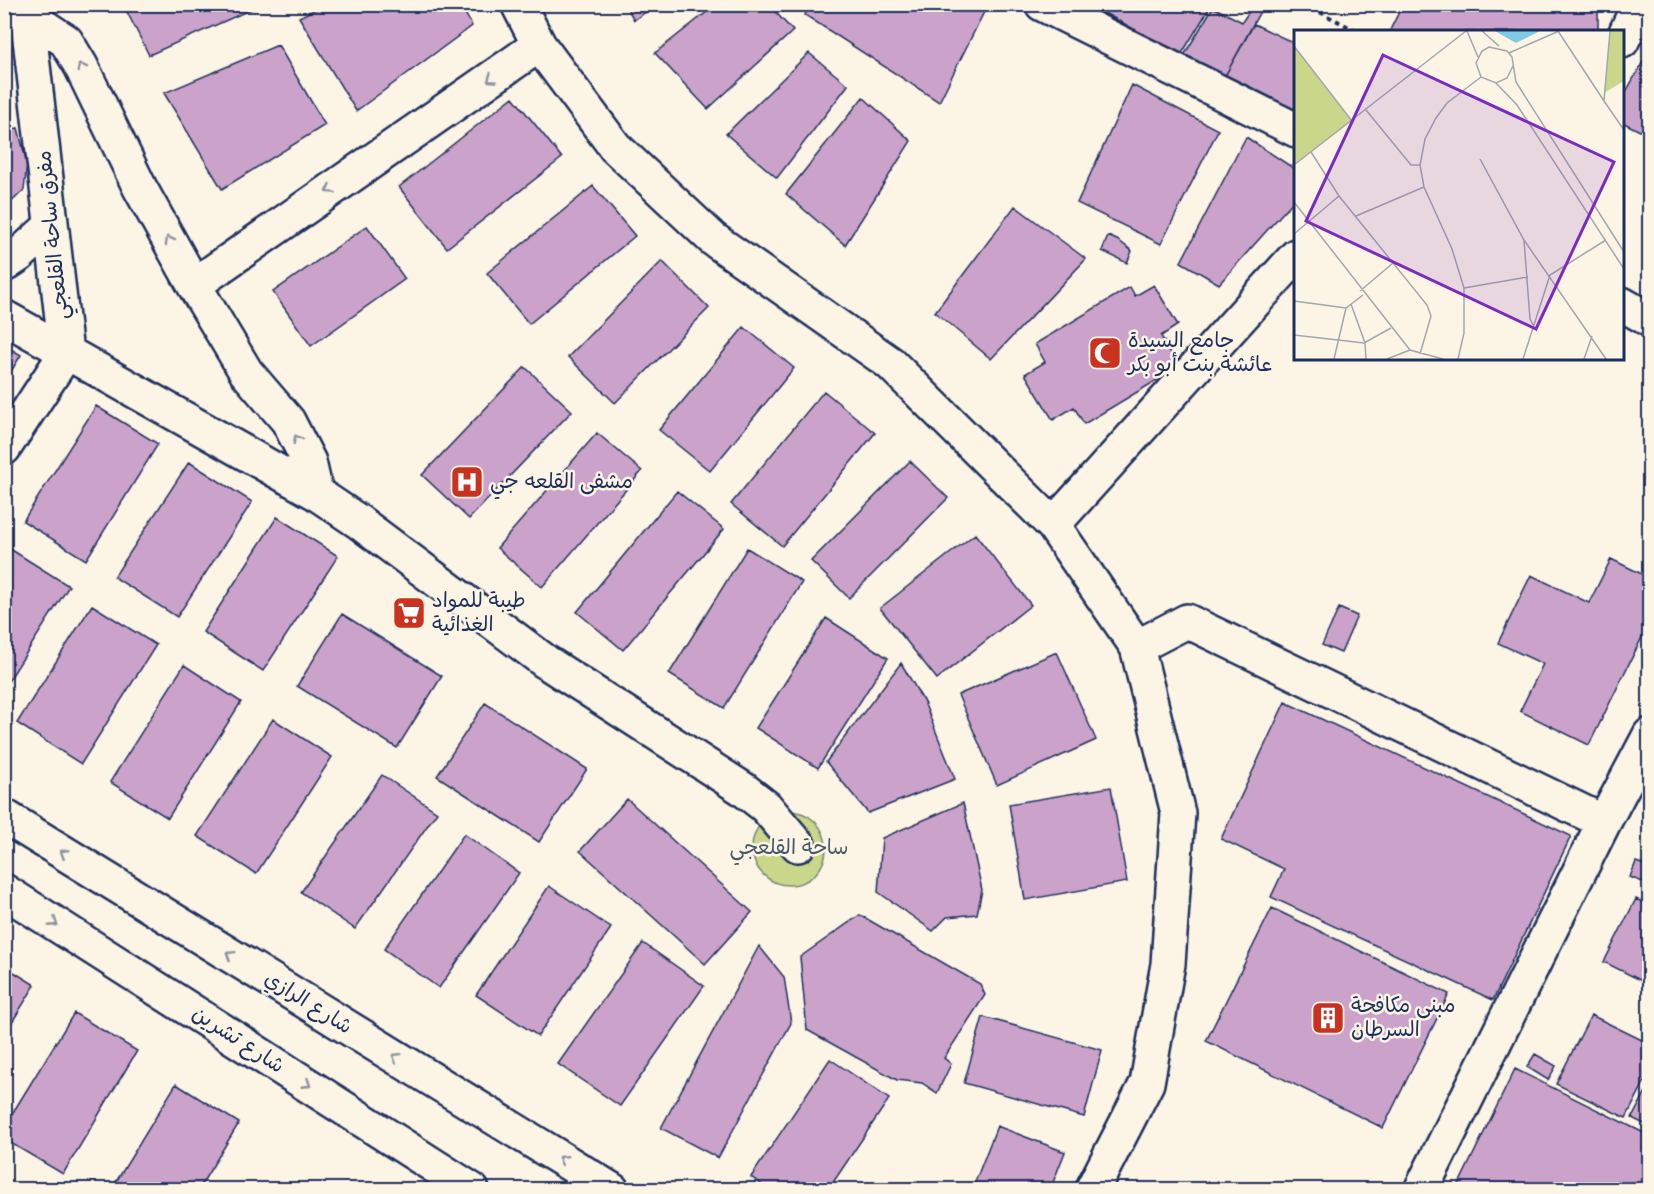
<svg xmlns="http://www.w3.org/2000/svg" width="1654" height="1194" font-family="Mynerve,'Playpen Sans Arabic',sans-serif">
<style>
.green{fill:#cad78a;stroke:#728374;stroke-width:1.5}
.building{fill:#cba3ca;stroke:#1b2f5e;stroke-width:1.5}
.lines{fill:none;stroke-linecap:round;stroke-linejoin:round}
.street-casing{stroke:#1b2f5e;stroke-width:38}
.secondary-casing{stroke:#1b2f5e;stroke-width:38}
.path{stroke:#1b2f5e;stroke-width:4;stroke-dasharray:4.5 4.5;stroke-linecap:butt}
.street{stroke:#fcf5e5;stroke-width:33}
.secondary{stroke:#fcf5e5;stroke-width:33}
.oneway{stroke:#8c92a2}
.labels{text-anchor:middle;dominant-baseline:central;stroke-width:5;stroke-linejoin:round;paint-order:stroke}
.street-label{font-size:21px;fill:#1b2f5e;stroke:#fcf5e5}
.poi-label{font-size:21px;fill:#1b2f5e;stroke:#fcf5e5;text-anchor:start}
.park-label{font-size:21px;fill:#475969;stroke:#fcf5e5}
.inset-road{fill:none;stroke:#a2a6af;stroke-width:1.5}
.view{fill:#7b2cbf;fill-opacity:0.15;stroke:#7b2cbf;stroke-width:3}
.inset-edge{fill:none;stroke:#1b2f5e;stroke-width:3}
</style>
<rect width="100%" height="100%" fill="#fcf5e5"/>
<filter id="ink" filterUnits="userSpaceOnUse"><feTurbulence type="fractalNoise" baseFrequency=".0167" numOctaves="2"/><feDisplacementMap in="SourceGraphic" scale="12" xChannelSelector="R" yChannelSelector="G"/><feConvolveMatrix kernelMatrix="1 2 1 2 8 2 1 2 1" color-interpolation-filters="sRGB"/></filter>
<g filter="url(#ink)">
<path class="green" d="M752 848a37 37 0 1 1 74 0a37 37 0 1 1-74 0Z"/>
<path class="building" d="M123,4h140l-114,51z
M326,4h134l12,22 -116,85 -57,-94z
M625,4h33l-24,16z
M717,4h51l25,27 -85,78 -53,-56z
M810,4h169l7,4 -47,94 -134,-87z
M1088,4h124l-31,51z
M1254,4h10l-39,72 -45,-14 33,-55 29,15z
M1403,4h195v25l-2,3h-203l-3,-2z
M1254,24l42,20v68l-71,-36z
M278,45l47,80 -103,64 -58,-96z
M1650,49v87l-28,-14v-23z
M809,53l39,32 -71,93 -51,-44z
M1132,85l86,45 -57,114 -84,-41z
M513,97l49,61 -115,90 -48,-61z
M863,97l48,44 -66,104 -59,-51z
M18,128l9,36 -3,26 -20,19v-78z
M1246,137l50,33v28l-77,86 -38,-22z
M593,186l42,50 -106,88 -42,-51z
M1015,206l71,53 -95,100 -56,-47z
M367,226l38,53 -94,67 -38,-54z
M1108,236l11,5 13,10 -5,12 -25,-12z
M662,261l47,47 -94,95 -47,-46z
M1154,285l24,40 -17,11 18,31 -95,57 -10,-17 -21,13 -28,-46 20,-12 -10,-18 95,-57 5,9z
M744,327l50,41 -84,103 -51,-41z
M4,345l17,10 -17,28z
M525,367l47,44 -103,108 -47,-44z
M824,391l51,42 -93,113 -51,-42z
M96,406l62,38 -72,116 -63,-39z
M597,433l45,38 -100,116 -45,-39z
M910,461l38,37 -99,100 -38,-37z
M189,462l63,40 -75,115 -63,-40z
M677,491l47,38 -101,121 -46,-38z
M277,517l61,39 -75,115 -60,-39z
M975,534l56,71 -94,74 -57,-71z
M7,547l62,39 -65,102v-137z
M747,548l55,34 -78,126 -55,-34z
M1611,559l39,19v43l-61,124 -69,-34 23,-47 -45,-21 33,-68 58,28z
M92,605l64,40 -75,119 -64,-41z
M1339,608l18,8 -16,37 -19,-8z
M342,614l100,62 -45,72 -100,-62z
M826,618l62,40 -70,110 -62,-40z
M1057,652l39,88 -99,45 -39,-90z
M901,663l23,39 31,77 -87,34 -42,-51z
M184,665l57,37 -73,116 -58,-36z
M1285,702l286,134 -78,164 -222,-103 13,-28 -63,-30z
M485,703l102,66 -48,73 -102,-66z
M273,719l59,38 -76,117 -59,-38z
M382,775l55,37 -82,117 -54,-37z
M1111,787l16,95 -102,18 -16,-96z
M627,799l125,113 -47,52 -125,-113z
M963,803l19,87 -5,24 -30,3 -14,14 -55,-39 4,-54z
M464,834l55,39 -80,115 -55,-39z
M1636,862l14,5v18l-20,-8z
M549,886l62,42 -73,108 -62,-41z
M1636,899l14,7v79l-46,-23z
M1272,908l177,86 -66,134 -177,-87z
M860,915l120,69 5,11 -41,63 7,6 -14,29 -15,-10 -25,-3 -90,-50 -7,-73z
M643,943l61,43 -84,120 -62,-42z
M759,946l25,31 7,46 -73,135 -57,-30z
M4,966l31,19 -31,50z
M74,1013l63,38 -74,123 -59,-35v-12z
M1591,1015l59,29v27l-24,47 -70,-34z
M983,1017l119,33 -18,67 -120,-34z
M1535,1054l21,12 -8,14 -21,-13z
M830,1059l59,40 -61,91h-58l-19,-13z
M1515,1069l135,67v54h-194z
M176,1084l63,39 -41,67h-87z
M1650,1084v43l-18,-9z
M997,1126l68,26 -15,38h-78z"/>
<g class="lines">
<defs>
<path id="street" d="M518,4l21,41 76,102 98,92 177,124 163,162 84,122 41,166 -10,151 -21,119 -55,107
M1042,4l254,126
M28,16l38,25 15,25 59,122 54,97 52,87 42,49 21,41 7,31
M1622,41l17,-37
M4,265l15,-10 32,-29
M194,285l345,-240
M1622,304l28,16
M4,317l312,176 43,29 187,140 197,127 23,18 32,38
M4,448l62,-95 -40,-349
M1053,525l243,-269
M1137,647l50,-26 417,201
M1421,1190l183,-368 46,-87"/>
<path id="secondary" d="M4,816l608,374
M4,891l468,299"/>
</defs>
<use href="#street" class="street-casing"/>
<use href="#secondary" class="secondary-casing"/>
<path class="path" d="M1304,4l55,28"/>
<use href="#street" class="street"/>
<use href="#secondary" class="secondary"/>
</g>
<defs><path id="oneway-chevron" d="M-2-3.5L2.5 0L-2 3.5" fill="none" stroke-width="1.6" stroke-linecap="round" stroke-linejoin="round" transform="scale(1.5)"/></defs>
<g class="oneway">
<use href="#oneway-chevron" transform="translate(81 67) rotate(-118)"/>
<use href="#oneway-chevron" transform="translate(491 79) rotate(145)"/>
<use href="#oneway-chevron" transform="translate(330 190) rotate(145)"/>
<use href="#oneway-chevron" transform="translate(169 240) rotate(-119)"/>
<use href="#oneway-chevron" transform="translate(297 439) rotate(-118)"/>
<use href="#oneway-chevron" transform="translate(64 853) rotate(-148)"/>
<use href="#oneway-chevron" transform="translate(54 923) rotate(33)"/>
<use href="#oneway-chevron" transform="translate(230 955) rotate(-148)"/>
<use href="#oneway-chevron" transform="translate(396 1057) rotate(-148)"/>
<use href="#oneway-chevron" transform="translate(307 1084) rotate(33)"/>
<use href="#oneway-chevron" transform="translate(562 1159) rotate(-148)"/>
</g>
</g>
<defs>
<symbol id="mosque-square" viewBox="-11 -11 22 22"><rect x="-9" y="-9" width="18" height="18" rx="4" fill="#c8321e" stroke="#fcf5e5"/><path d="M3.5-4.9A6 6 0 1 0 3.5 4.9A5 5 0 1 1 3.5-4.9Z" fill="#fff"/></symbol>
<symbol id="hospital-square" viewBox="-11 -11 22 22"><rect x="-9" y="-9" width="18" height="18" rx="4" fill="#c8321e" stroke="#fcf5e5"/><path d="M-5-5h3v3.5h4V-5h3V5h-3V1.5h-4V5h-3Z" fill="#fff"/></symbol>
<symbol id="supermarket-square" viewBox="-11 -11 22 22"><rect x="-9" y="-9" width="18" height="18" rx="4" fill="#c8321e" stroke="#fcf5e5"/><path d="M-6-5.5h2.5l.6 2H6L4.5 2H-2.5L-4.4-4H-6ZM-1.5 3.2a1.3 1.3 0 1 0 .1 0ZM3 3.2a1.3 1.3 0 1 0 .1 0Z" fill="#fff"/></symbol>
<symbol id="building-square" viewBox="-11 -11 22 22"><rect x="-9" y="-9" width="18" height="18" rx="4" fill="#c8321e" stroke="#fcf5e5"/><path d="M-4-6H4V6H1V3H-1V6H-4ZM-2.5-4.3h1.7v1.8h-1.7ZM.8-4.3h1.7v1.8H.8ZM-2.5-1h1.7V.8h-1.7ZM.8-1h1.7V.8H.8Z" fill="#fff"/></symbol>
</defs>
<g fill-rule="evenodd">
<use href="#mosque-square" x="1086" y="334" width="38" height="38"/>
<use href="#hospital-square" x="448" y="463" width="38" height="38"/>
<use href="#supermarket-square" x="390" y="594" width="38" height="38"/>
<use href="#building-square" x="1309" y="999" width="38" height="38"/>
</g>
<g class="labels">
<g class="street-label">
<text transform="translate(53 235) rotate(-96)">مفرق ساحة القلعجي</text>
<text transform="translate(308 1003) rotate(32)">شارع الرازي</text>
<text transform="translate(238 1040) rotate(33)">شارع تشرين</text>
</g>
<g class="poi-label">
<text x="1128" y="341">جامع السيدة<tspan x="1128" dy="24">عائشة بنت أبو بكر</tspan></text>
<text x="490" y="482">مشفى القلعه جي</text>
<text x="432" y="601">طيبة للمواد<tspan x="432" dy="24">الغذائية</tspan></text>
<text x="1351" y="1006">مبنى مكافحة<tspan x="1351" dy="24">السرطان</tspan></text>
</g>
<g class="park-label">
<text x="789" y="848">ساحة القلعجي</text>
</g>
</g>
<g transform="translate(1294 30)">
<rect width="330" height="330" fill="#fcf5e5"/>
<path d="M316,1h14v50l-20,12zM0,16l58,75 -58,44z" fill="#cad78a"/>
<path d="M201,1h45l-24,12z" fill="#81cae2"/>
<path class="inset-road" d="M173,1l11,26M188,1l17,15M264,1l46,70M316,1l-6,70 20,29M0,16l58,75M215,23l50,-22M219,36l-6,12 -11,5 -15,-6 -5,-14 6,-12 7,-4 18,4 5,6 4,25 108,170M202,53l21,22 107,164M72,80l45,55h9M17,122l28,44 88,109 4,11 -11,38M186,129l44,81 82,119M0,135l172,-134M0,172l116,148 33,9M62,186l68,-29M0,204l45,-38M230,210l6,79 3,6M170,258l64,-11M66,261l33,-28M0,271l52,7 17,-13M57,274l14,39 1,16M0,305l70,8 27,-15M40,329l12,-51M93,329l23,-9M164,329l6,-26v-45l-12,-39 -28,-62 -4,-22 5,-26 11,-21 11,-15 34,-26M229,329l27,-84 56,-35M290,329l8,-23"/>
<path class="view" d="M89,25l231,107 -78,167 -230,-108z"/>
<rect width="330" height="330" class="inset-edge"/>
</g>
<rect width="1654" height="1194" fill="none" stroke="#fcf5e5" stroke-width="24"/>
<rect x="12" y="12" width="1630" height="1170" fill="none" stroke="#1b2f5e" stroke-width="2" filter="url(#ink)"/>
</svg>
